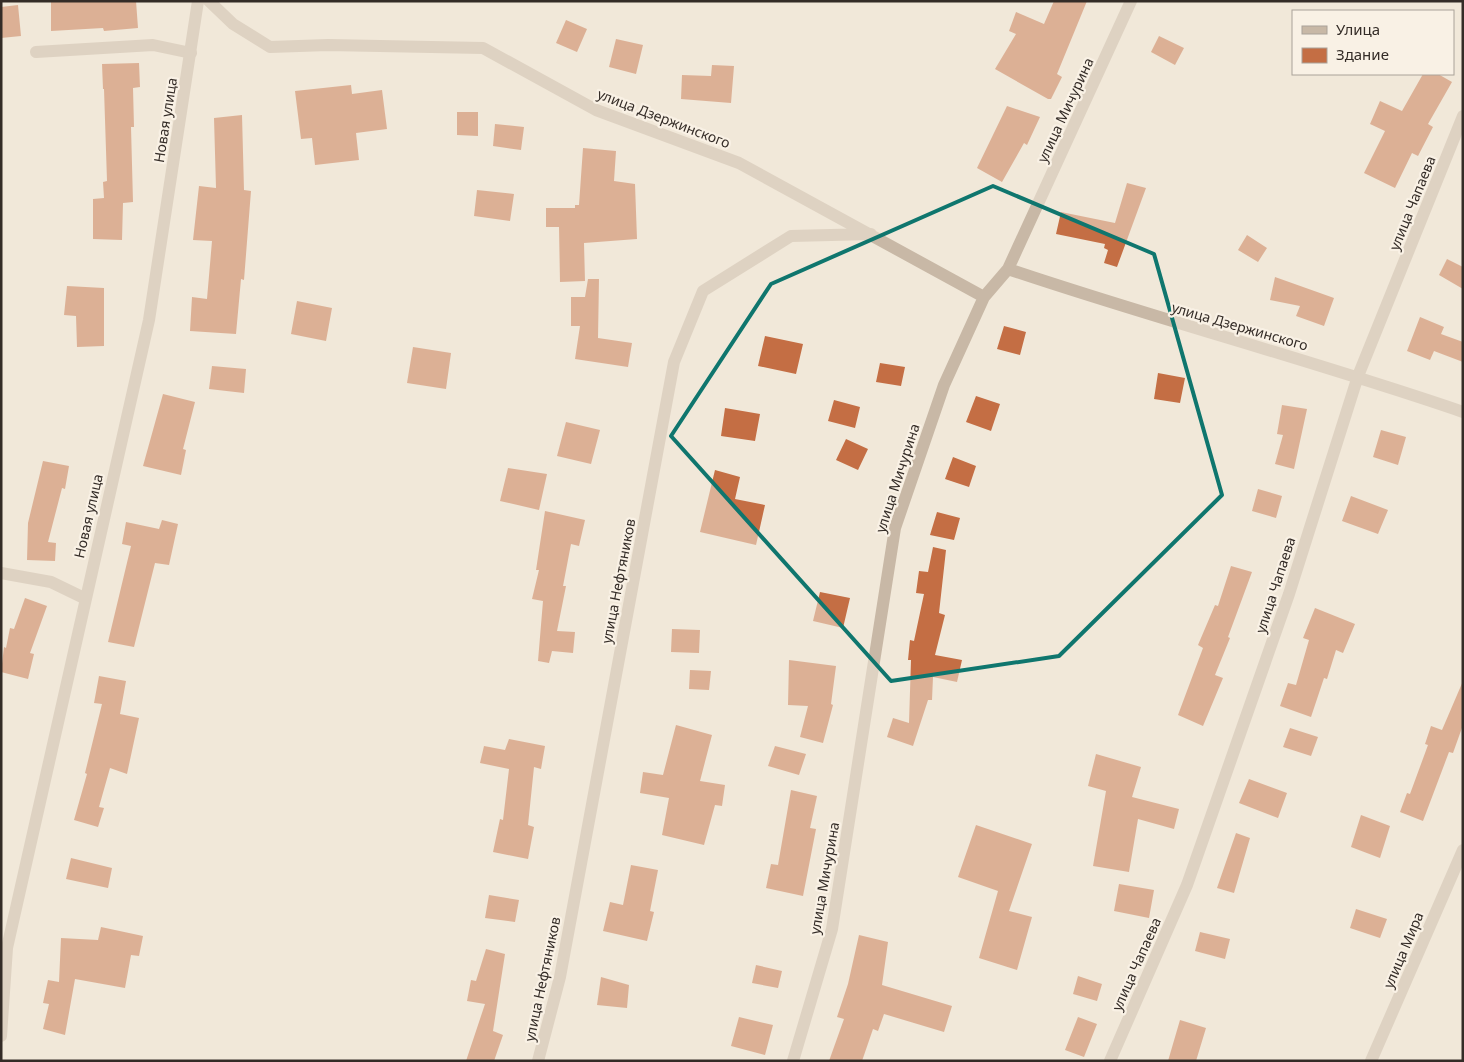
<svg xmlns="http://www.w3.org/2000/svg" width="1464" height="1062" font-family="'Noto Sans',sans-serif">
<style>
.building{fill:#c46e44}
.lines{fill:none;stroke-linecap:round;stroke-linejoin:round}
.lane{stroke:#c8b8a6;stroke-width:12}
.street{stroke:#c8b8a6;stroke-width:12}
.marked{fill:none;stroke:#0f766e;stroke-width:4;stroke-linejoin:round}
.labels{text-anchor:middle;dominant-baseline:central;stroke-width:4.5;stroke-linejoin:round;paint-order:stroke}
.street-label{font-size:14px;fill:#342c27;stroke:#f9f1e5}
</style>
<rect width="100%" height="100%" fill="#f1e8d9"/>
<path class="building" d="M136,1l2,27 -34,3 -1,-3 -52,3v-29z
M1054,1h33l-30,73 5,3 -11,22h-3l-53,-30 21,-35 -7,-3 7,-19 28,12z
M18,5l3,31 -20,2v-31z
M566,20l21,9 -10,23 -21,-9z
M1159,36l25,12 -9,17 -24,-13z
M616,39l27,6 -7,29 -27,-7z
M139,63l1,24 -7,1 1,39h-3l2,75 -10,1 -1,37 -29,-1v-40l11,-1 -1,-16 4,-1 -3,-92h-1l-1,-25z
M712,65l22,1 -3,37 -50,-4 1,-24 29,1z
M1423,74h15l14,8 -24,42 5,3 -15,29 -6,-3 -17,35 -31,-15 21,-42 -15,-7 10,-23 22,10z
M351,85l1,9 30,-4 5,39 -31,4 3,27 -44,5 -3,-27 -11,1 -6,-48z
M1007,106l33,11 -13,28 -3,-2 -22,39 -25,-14z
M457,112h21v24l-21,-1z
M242,115l2,75 7,1 -7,89 -3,-1 -5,55 -46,-3 2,-34 15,2 5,-58 -19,-1 6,-54 17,2 -2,-70z
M495,124l29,3 -3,23 -28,-4z
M583,148l33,3 -2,30 21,3 2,55 -53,4 1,38 -25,1 -1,-55h-13v-19h29v-3h4z
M1127,183l19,5 -29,79 -13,-4 4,-13 -4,-2 1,-4 -49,-10 5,-22 54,11z
M477,190l37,4 -4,27 -36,-5z
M1247,235l20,13 -9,14 -20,-12z
M1447,259l16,8v22l-24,-14z
M1275,277l59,21 -10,28 -28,-10 4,-10 -30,-6z
M588,279h11l-1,59 34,5 -4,24 -53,-8 5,-33h-9v-29h14z
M67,286l37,2v58l-27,1 -1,-31 -12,-1z
M297,301l35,7 -6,33 -35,-7z
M1420,317l24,10 -3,7 22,8v20l-29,-11 -4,9 -23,-9z
M1004,326l22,6 -6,23 -23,-6z
M765,336l38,8 -7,30 -38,-8z
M413,347l38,6 -5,36 -39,-6z
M880,363l25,4 -4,19 -25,-4z
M212,366l34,3 -2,24 -35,-4z
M1158,373l27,5 -5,25 -26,-4z
M163,394l32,8 -12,47 3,1 -5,25 -38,-9z
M976,396l24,8 -9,27 -25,-9z
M834,400l26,7 -5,21 -27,-7z
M1282,405l25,4 -13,60 -19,-5 8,-29 -6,-1z
M725,408l35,6 -5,27 -34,-5z
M566,422l34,8 -9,34 -34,-8z
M1381,430l25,7 -8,28 -25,-8z
M846,439l22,10 -10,21 -22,-10z
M953,457l23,9 -7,21 -24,-8z
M43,461l26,5 -4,23 -3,-1 -14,54 8,1 -1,18 -28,-1 1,-37z
M508,468l39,6 -8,36 -39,-9z
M715,470l25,7 -5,22 30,6 -9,40 -56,-13z
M1258,489l24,7 -6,22 -24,-7z
M1351,496l37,14 -10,24 -36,-13z
M545,511l40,9 -6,26 -8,-2 -8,42h3l-9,45 18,1 -2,21 -21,-2 -3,12 -11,-2 5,-60 -11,-2 7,-29h-3z
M937,512l23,6 -6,22 -24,-5z
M162,520l16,4 -9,41 -14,-2 -21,84 -26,-5 23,-96 -9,-2 4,-22 33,7z
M933,547l13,3 -7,63 6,2 -10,40 27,5 -5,22 -24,-5 -1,23h-4l-15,46 -26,-9 6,-19 16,5 2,-63h-3l2,-20 4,1 10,-47 -8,-1 3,-22 9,1z
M1231,566l21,6 -24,65 2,1 -15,37 8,3 -20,48 -25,-11 25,-67 -5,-3 17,-40 3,1z
M820,592l30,6 -7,30 -30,-7z
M25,598l22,8 -17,47 4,1 -6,25 -27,-7 3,-25 2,1 4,-20 4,1z
M1315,608l40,16 -12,29 -7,-3 -9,29 -3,-1 -13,39 -31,-11 8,-23 8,2 13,-45 -6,-2z
M672,629l28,1 -1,23 -28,-1z
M789,660l47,6 -5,38 2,1 -10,38 -23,-6 8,-31 -20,-1z
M690,670l21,1 -2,19 -20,-1z
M99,676l27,5 -6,33 19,4 -12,56 -17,-6 -11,39 5,1 -6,19 -24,-7 13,-46 -2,-1 17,-69 -8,-1z
M1463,681v44l-10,28 -4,-1 -26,69 -23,-9 7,-19 3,1 18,-49 -3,-1 6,-18 11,4z
M676,725l36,10 -12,46 25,4 -3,21 -7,-1 -11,40 -42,-10 7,-37 -29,-5 3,-21 20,3z
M1290,728l28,9 -7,19 -28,-9z
M509,739l36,7 -4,23 -7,-2 -6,58 6,2 -6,32 -35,-7 7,-33 3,1 6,-51 -29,-6 4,-17 21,4z
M775,746l31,8 -7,21 -31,-9z
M1096,754l45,13 -9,30 47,12 -5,20 -36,-10 -9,53 -36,-6 13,-75 -18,-5z
M1249,779l38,14 -9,25 -39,-15z
M791,790l26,6 -7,32 6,1 -13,67 -37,-8 5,-24 7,1z
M1361,815l29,11 -10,32 -29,-11z
M976,825l56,19 -23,67 23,6 -15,53 -38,-12 19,-67 -40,-14z
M1236,833l14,5 -16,55 -17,-5z
M71,858l41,10 -4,20 -42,-9z
M631,865l27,5 -8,41 4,1 -7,29 -44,-10 7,-29 13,3z
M1119,884l35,6 -5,28 -35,-7z
M489,895l30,5 -4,22 -30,-4z
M1356,909l31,10 -7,19 -30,-10z
M101,927l42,9 -4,20 -8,-1 -6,33 -50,-9 -10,56 -22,-6 6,-25 -6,-1 5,-23 11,2 2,-44 37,2z
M1200,932l30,7 -5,20 -30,-8z
M859,935l29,7 -6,43 70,21 -8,26 -60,-18 -6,17 -5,-2 -11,32h-33l15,-42 -7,-2 11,-33z
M486,949l19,5 -12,77 10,4 -9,26h-28l19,-57 -18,-3 4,-21 5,1z
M756,965l26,6 -4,17 -26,-5z
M1078,976l24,8 -5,17 -24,-7z
M601,977l28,8 -2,23 -30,-3z
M739,1017l34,8 -8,30 -34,-9z
M1078,1017l19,7 -13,33 -19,-7z
M1180,1020l26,8 -10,33h-28z"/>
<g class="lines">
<path class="lane" d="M36,52l117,-7 38,8
M1,573l50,9 33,16"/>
<path class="street" d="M209,1l24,23 37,23 58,-2 155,3 113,62 143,53 245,134
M1008,269c151,51 304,91 455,143
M1,1036l6,-88 142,-628 49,-319
M538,1061l22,-84 114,-615 29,-71 88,-55 80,-2
M793,1061l39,-132 63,-401 49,-143 40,-88 24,-28 123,-268
M1110,1061l77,-176 102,-291 69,-218 105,-260
M1371,1061l92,-211"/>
</g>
<path d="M0 0H1464V1062H0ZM993,186l161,68 68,241 -163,161 -168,25 -220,-245 100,-152z" fill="#f1e8d9" fill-opacity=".55" fill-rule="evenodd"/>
<path class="marked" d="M993,186l161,68 68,241 -163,161 -168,25 -220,-245 100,-152z"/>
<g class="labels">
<g class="street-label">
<text transform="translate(1065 110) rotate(-65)">улица Мичурина</text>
<text transform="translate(664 118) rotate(21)">улица Дзержинского</text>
<text transform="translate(165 120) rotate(-81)">Новая улица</text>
<text transform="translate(1412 203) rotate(-68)">улица Чапаева</text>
<text transform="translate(1240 326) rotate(16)">улица Дзержинского</text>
<text transform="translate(897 478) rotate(-72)">улица Мичурина</text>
<text transform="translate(88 516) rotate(-77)">Новая улица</text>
<text transform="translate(618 581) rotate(-79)">улица Нефтяников</text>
<text transform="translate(1275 585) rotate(-72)">улица Чапаева</text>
<text transform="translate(824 878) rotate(-80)">улица Мичурина</text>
<text transform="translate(1403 950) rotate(-67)">улица Мира</text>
<text transform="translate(1136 964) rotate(-66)">улица Чапаева</text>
<text transform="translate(542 979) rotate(-78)">улица Нефтяников</text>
</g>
</g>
<rect width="1464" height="1062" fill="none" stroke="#342c27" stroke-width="5"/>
<rect x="1292" y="10" width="162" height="65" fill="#f9f1e5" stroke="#aaa299"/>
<rect x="1302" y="26" width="25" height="8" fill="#c8b8a6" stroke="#aaa299"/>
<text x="1336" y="35" font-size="15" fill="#342c27">Улица</text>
<rect x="1302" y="48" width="25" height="15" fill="#c46e44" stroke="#aaa299"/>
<text x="1336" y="60" font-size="15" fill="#342c27">Здание</text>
</svg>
